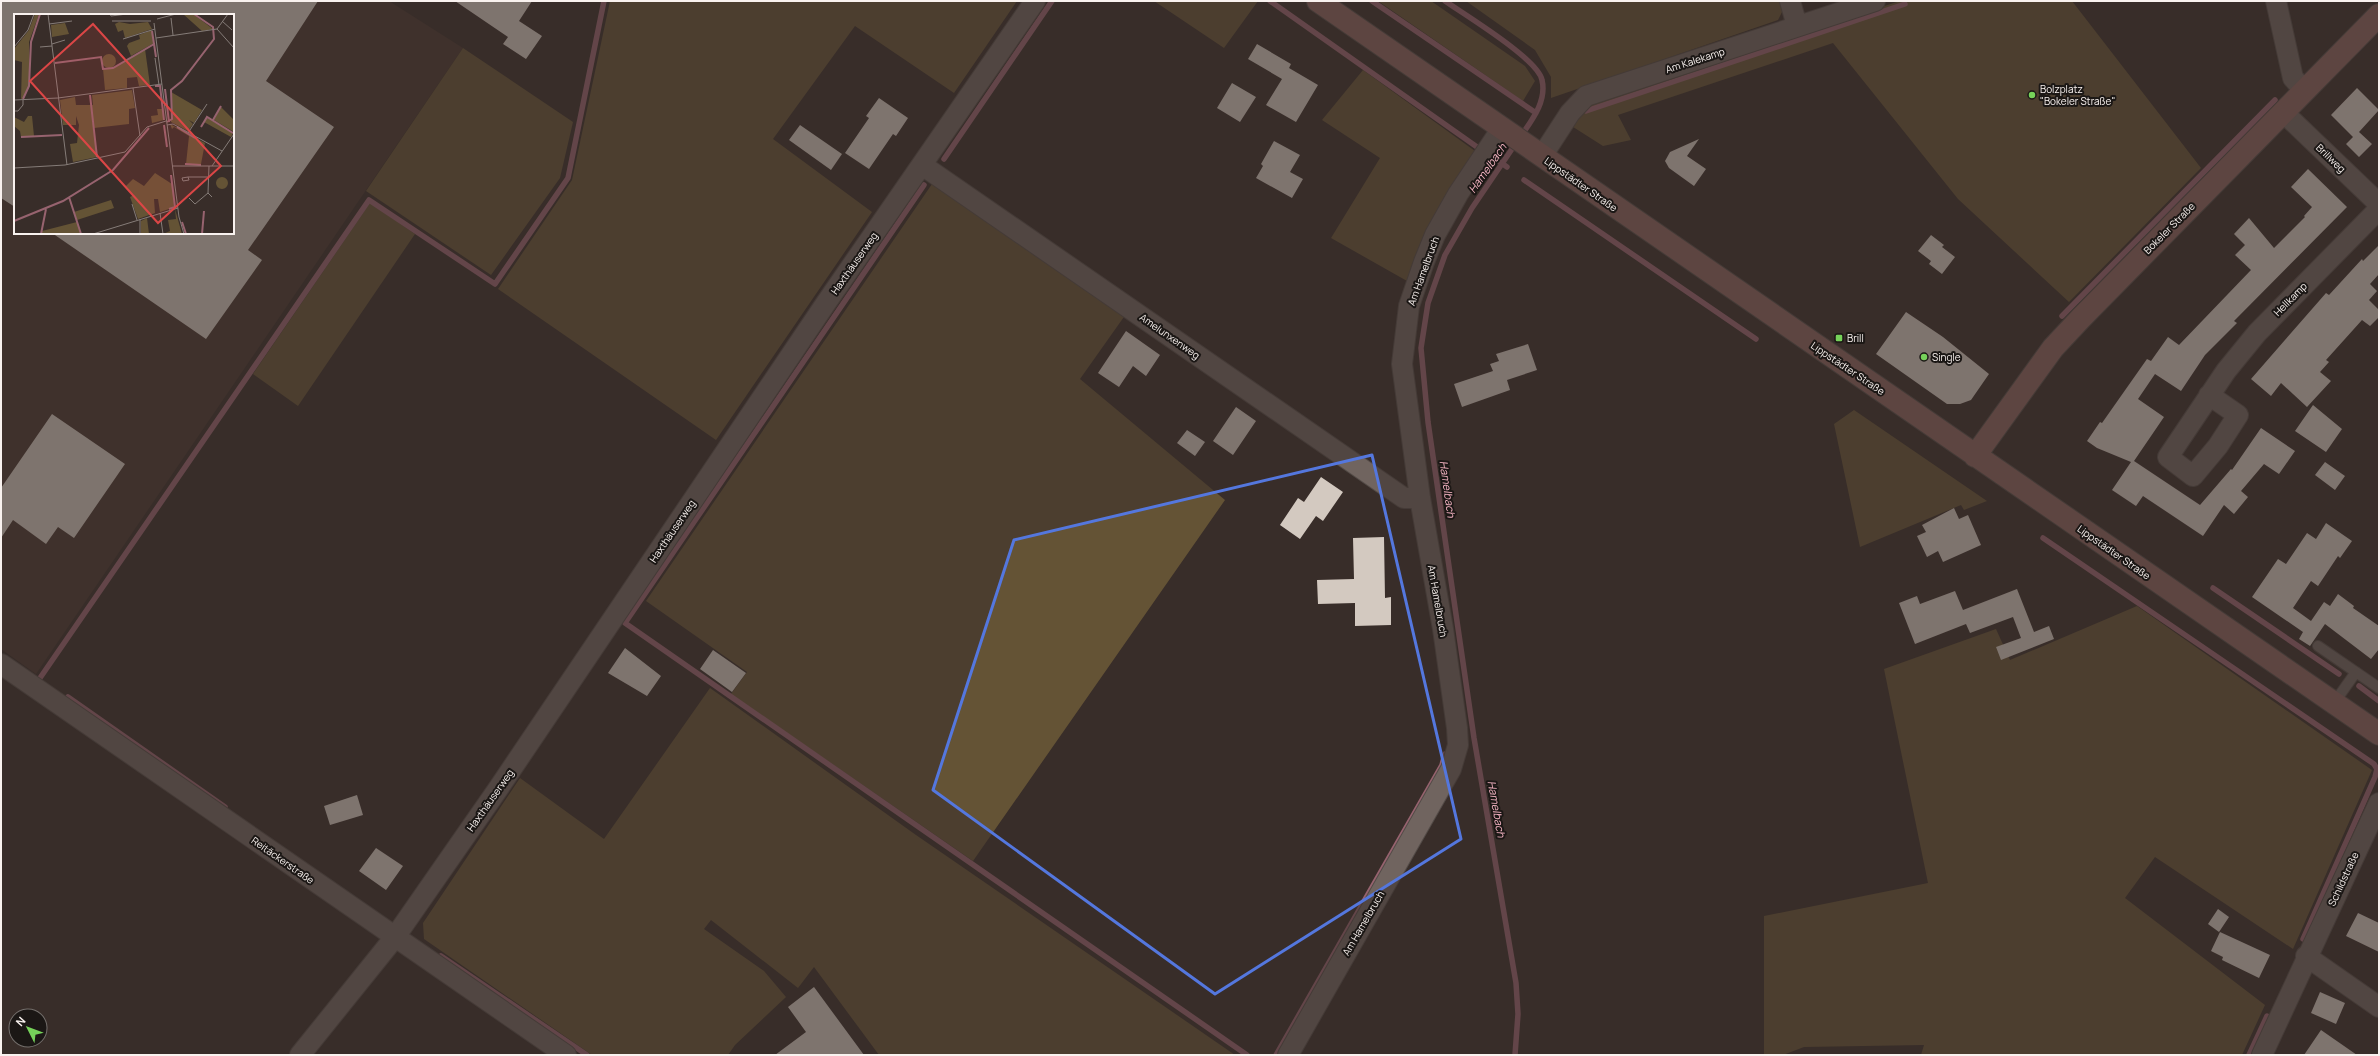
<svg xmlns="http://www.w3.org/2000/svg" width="2380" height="1056" font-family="Manrope,sans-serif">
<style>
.built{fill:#47362f;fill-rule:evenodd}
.green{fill:#645335}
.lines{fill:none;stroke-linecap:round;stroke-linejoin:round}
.stream{stroke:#97636f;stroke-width:5.5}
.building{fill:#d3c9c0}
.lane-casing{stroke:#534b47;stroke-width:12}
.street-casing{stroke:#534b47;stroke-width:22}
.secondary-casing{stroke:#534b47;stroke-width:24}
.lane{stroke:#70645f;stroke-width:10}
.street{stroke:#70645f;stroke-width:20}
.secondary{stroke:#8a625e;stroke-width:22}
.marked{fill:none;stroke:#5477de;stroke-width:3;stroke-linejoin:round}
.poi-dot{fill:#76d25a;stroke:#1b1715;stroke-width:1.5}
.labels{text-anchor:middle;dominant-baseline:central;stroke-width:4;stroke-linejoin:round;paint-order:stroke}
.street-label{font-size:10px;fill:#f9f2ef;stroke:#1b1715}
.poi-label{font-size:10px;fill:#f9f2ef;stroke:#1b1715;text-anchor:start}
.water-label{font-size:11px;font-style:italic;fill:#f9b7c6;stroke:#1b1715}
.inset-river{fill:none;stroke:#97636f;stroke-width:2}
.inset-road{fill:none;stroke:#857c78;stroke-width:1}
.view{fill:#db4646;fill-opacity:0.15;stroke:#db4646;stroke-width:2}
.inset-edge{fill:none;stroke:#f9f2ef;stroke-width:2}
</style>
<rect width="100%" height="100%" fill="#382d29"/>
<path class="built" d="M1,1h388l74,47 -427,626 -35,-25zM15,15h218v218h-218z"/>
<path class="green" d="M610,1h407l-63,92 -99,-67 -82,113 99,73 -156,228 -218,-151 74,-109z
M1154,1h104l-34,47z
M1378,1h53l94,65 10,15 -12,20z
M1466,1h315l2,9 -5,10 -227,78v-21l-16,-27z
M1900,1h172l129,167 -132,134 -111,-103 -125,-156 -215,72 13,25 -28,6 -33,-21 21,-25z
M463,48l110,74 -13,56 -69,97 -125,-84z
M1363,70l112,81 -68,130 -76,-43 49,-80 -58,-38z
M932,184l194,130 -46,65 145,121 -252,361 -242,-167 16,-22 -101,-71z
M370,203l45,31 -117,172 -45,-32z
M1854,410l133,91 -23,9 -3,-5 -101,42 -26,-123z
M2137,606l235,164 -79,179 -138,-92 -30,41 140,107 -23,50h-321l3,-10 -120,2 -21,8h-19v-139l164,-33 -44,-214 112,-40 14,31z
M710,688l206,147 319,220h-356l-65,-88 -16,21 -87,-68 -7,9 60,42 22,26 -51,48 -7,10h-136l-168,-116 -1,-16 97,-145 84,61z"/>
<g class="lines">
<path class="stream" d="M1270,1l207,146
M1372,1l164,112
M1445,1c20,14 93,58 97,79 5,21 -10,40 -21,56
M1586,111l319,-107
M944,159l108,-158
M1496,159l11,8
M1524,180l232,159
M924,185l-299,438 622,432
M2062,316l213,-216
M2043,538l331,226 3,5 -2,8 -72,162
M2213,588l126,86
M40,678l329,-478 126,84 73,-106 36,-177
M2359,686l20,15
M68,697l157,110
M441,956l146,99
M1276,1055l166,-290 3,-11
M1515,1055l3,-41 -2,-31 -42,-245 -46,-316 -7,-74 7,-45 17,-48 27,-47 44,-65
M2249,1055l18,-39"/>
</g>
<path class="building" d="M1,1h317l-52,80 68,46 -86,123 14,10 -56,79 -154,-106h181v-218h-218v192l-14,-9z
M455,1h77l-13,20 23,15 -16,23 -23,-15 5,-7z
M1257,44l34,20 -2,4 29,17 -22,37 -30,-17 16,-26 -34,-20z
M1232,83l24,14 -16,25 -23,-14z
M2357,88l22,22 -20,22 13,12 -13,13 -13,-13 7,-7 -22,-22z
M879,98l29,20 -12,18 -3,-2 -24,35 -24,-16 24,-35 -3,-2z
M800,125l42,29 -11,16 -42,-30z
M1699,139l-12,17 19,13 -12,17 -25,-18 -4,-7 5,-9z
M1274,141l26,14 -10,17 13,7 -11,19 -36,-20 7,-12 -2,-2z
M2308,169l39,38 -113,114 3,2 -32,32 -24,36 -26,-17 -17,25 26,18 -30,44 66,44 31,-36 1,1 29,-42 34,23 -16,23 -15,-10 -23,27 7,6 -14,17 -10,-9 -21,31 -60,-40 -7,10 -24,-16 19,-28 -34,-14 -10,-7 13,-19 2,1 45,-64 4,2 17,-24 11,8 72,-75 -16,-15 10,-10 -11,-11 15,-16 25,30 31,-31 -1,-1 8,-9 -21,-20z
M1931,235l13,10 -2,2 13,10 -13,17 -13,-10 2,-3 -13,-10z
M2379,245v29l-9,10 7,7 -8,9 10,10v7l-9,9 -8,-6 -36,40 3,2 -9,10 11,9 -24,26 -26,-24 -10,13 -20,-17 75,-86 3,2 33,-36 1,2z
M1906,312l37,25 46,37 -18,26 -11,4h-13l-71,-50z
M1126,331l34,24 -14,21 -13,-10 -14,21 -21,-14z
M1528,344l9,26 -30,10 3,10 -48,17 -8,-23 39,-13 -3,-7 9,-3 -3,-7z
M2313,405l29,24 -16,23 -31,-21z
M1236,407l20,14 -23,34 -20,-14z
M52,414l73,50 -51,74 -16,-11 -12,17 -33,-24 -12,18v-50z
M1187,430l18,12 -10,14 -18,-13z
M2325,462l20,14 -10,14 -20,-15z
M1321,477l22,15 -20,29 -7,-5 -16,23 -20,-14 18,-27 6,4z
M1954,508l5,11 9,-4 13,30 -38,17 -5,-11 -11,6 -10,-21 9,-4 -4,-7z
M2326,523l26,18 -12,17 -2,-2 -20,30 -7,-5 -18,27 18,13 13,-19 6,4 8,-12 16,12 -1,2 26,18v23l-8,10 -46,-35 -15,22 -11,-7 4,-7 -51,-35 26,-38 8,5 21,-31 9,6z
M1384,537l1,61 6,-1v28l-36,1v-23l-37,1 -1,-24 37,-1 -1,-41z
M2017,589l17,43 15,-6 5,13 -53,21 -5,-13 25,-9 -8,-21 -43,16 -4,-9 -51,20 -16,-41 18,-7 3,8 35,-13 8,19z
M625,648l36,28 -14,20 -39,-23z
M713,650l33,23 -14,19 -32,-23z
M357,795l6,20 -33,10 -6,-19z
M376,848l27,18 -17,24 -27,-19z
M2218,909l11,8 -10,15 -11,-8z
M2358,913l21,10v29l-33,-16z
M2220,932l50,23 -11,23 -37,-18 1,-3 -12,-6z
M814,987l50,68h-89l31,-23 -18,-25z
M2320,992l25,11 -9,21 -25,-11z
M2321,1030l36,25h-53z"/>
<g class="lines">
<defs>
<path id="lane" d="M2318,646l61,42
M2334,703l22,-31"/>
<path id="street" d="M1790,1l7,25
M2276,1l17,77 11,12
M2283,112l96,92
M1542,156l28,-43 16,-17 289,-95
M922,165l482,333h16
M2209,395l29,20 -20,31 -25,30 -25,-19 58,-86 31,-38 122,-124
M1,664l565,391
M2306,956l73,51
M300,1055l95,-118 103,-148 328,-486 209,-302
M1288,1055l163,-286 7,-24 -1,-17 -14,-99 -23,-131 -18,-134 7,-58 15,-44 11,-27 23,-41 44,-66
M2262,1055l117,-252"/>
<path id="secondary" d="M1318,1l1061,733
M1975,456l78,-108 28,-30 298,-303"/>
</defs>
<use href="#lane" class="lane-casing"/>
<use href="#street" class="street-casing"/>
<use href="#secondary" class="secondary-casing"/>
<use href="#lane" class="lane"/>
<use href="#street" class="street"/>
<use href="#secondary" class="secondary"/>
</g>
<path d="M0 0H2380V1056H0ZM1372,455l89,384 -246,155 -282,-204 81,-250z" fill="#382d29" fill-opacity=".55" fill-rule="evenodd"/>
<path class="marked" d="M1372,455l89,384 -246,155 -282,-204 81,-250z"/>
<g class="poi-dot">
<circle cx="2032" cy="95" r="4"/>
<rect x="1835" y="334" width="8" height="8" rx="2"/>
<circle cx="1924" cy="357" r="4"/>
</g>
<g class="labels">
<g class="street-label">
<text transform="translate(1695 60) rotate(-18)">Am Kalekamp</text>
<text transform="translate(2331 158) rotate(44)">Brillweg</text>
<text transform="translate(1581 184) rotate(35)">Lippstädter Straße</text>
<text transform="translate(2169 228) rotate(-45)">Bokeler Straße</text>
<text transform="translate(854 263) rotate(-55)">Haxthäuserweg</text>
<text transform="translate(1423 271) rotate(-70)">Am Hamelbruch</text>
<text transform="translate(2290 299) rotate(-45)">Hellkamp</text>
<text transform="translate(1170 336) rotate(35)">Amelunxenweg</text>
<text transform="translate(1848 368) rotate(34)">Lippstädter Straße</text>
<text transform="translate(672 531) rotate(-56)">Haxthäuserweg</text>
<text transform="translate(2114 552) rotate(35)">Lippstädter Straße</text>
<text transform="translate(1438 601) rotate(80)">Am Hamelbruch</text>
<text transform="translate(490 800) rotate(-55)">Haxthäuserweg</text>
<text transform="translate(283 860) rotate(35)">Reitäckerstraße</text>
<text transform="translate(2343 879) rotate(-65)">Schildstraße</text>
<text transform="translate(1363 923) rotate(-60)">Am Hamelbruch</text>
</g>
<g class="poi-label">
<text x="2040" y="89">Bolzplatz<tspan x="2040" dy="12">"Bokeler Straße"</tspan></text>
<text x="1847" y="338">Brill</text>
<text x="1932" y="357">Single</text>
</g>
<g class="water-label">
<text transform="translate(1487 168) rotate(-55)">Hamelbach</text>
<text transform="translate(1448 489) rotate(82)">Hamelbach</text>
<text transform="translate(1497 809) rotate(80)">Hamelbach</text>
</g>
</g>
<g transform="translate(14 14)">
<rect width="220" height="220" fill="#382d29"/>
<path d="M21,0h4l-10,28 1,43 -6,13 -3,1 1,-37 -8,-2v-11l15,-19zM169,0h10l20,15 -11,2zM105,8l11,2 18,-2 4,7 -27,9 -2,-8 -5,2 -3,-8zM51,9l4,11 -17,3 -1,-12zM138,16l2,13 -23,13 -4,-10 2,-3 11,-4 -1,-4zM131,35l5,36 -11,1 -2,-9 -10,1v10l-22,2 -2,-21 10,-1zM88 47a7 7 0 1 1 14 0a7 7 0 1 1-14 0ZM118,76l3,18 -6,1v15l-35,4 -3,-20 6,49 -24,5 -3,-18 7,-1 2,-18 -3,-9v9h-13l-3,-25 15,-3 1,8h17l-1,-10zM157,78l31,18 -8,13 -5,-3 4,4 -5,7 -17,-9zM207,93l13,13v12l-20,-12zM143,95h5l2,11 -12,3 -1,-7 7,-1zM14,102h4l2,20 -13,1 -1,-6 -6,-5v-9l10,5zM193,104l26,15 -2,4 -27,-15zM156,110l35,19 -4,21h-15l3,-28 -15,-9 -2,2zM141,159l17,11 3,23 -15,5 -2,-13h-4l1,14 -17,6 -8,-22 4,-2 -9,-8 8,-8 11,7zM202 169a6 6 0 1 1 12 0a6 6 0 1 1-12 0ZM97,186l3,8 -37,12 -3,-8zM161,195l7,25h-19l7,-3 -2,-11 8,-1zM133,204l2,16h-8v-13zM63,208l4,12h-40l1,-3z" fill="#645335"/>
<path class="inset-river" d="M140,30l2,13M41,49l46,-6 2,12 10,-1 41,-24 -2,-13M141,72h5l4,34M151,75l4,33M76,81l7,62M9,85l6,-13 2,-44 9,-28M199,106l8,-14M153,108l5,-3 -1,-29 11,-9 32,-42 -1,-12 -19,-13M150,111l3,22M163,113l18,11M187,113l6,-10 26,16M7,123l41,-2M171,150l16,1M55,183l12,37M155,195l6,-2 -4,-32M0,207l49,-20 50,-31 36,-42M168,208l4,12M27,220l5,-25M188,220l2,-23"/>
<path class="inset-road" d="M34,0l19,151M96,0l1,2 16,-2M157,4l2,17M143,5l19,-5M98,7h39M208,7l10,9M140,9l25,194 5,17M35,10l23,-3M203,15l17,19M142,24l61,-9 11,-15M109,25l32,-10M38,30l13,-4M0,33l14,-17 6,-16M26,33l12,-1M141,44l4,27M119,74l7,48M0,86l44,-2 104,-14M0,97h4l5,-6v-5M153,111l6,-1 49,27M174,119l19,-29M158,152h62M195,152l-1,27 4,4M198,152l22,-32M0,154l51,-3 60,-13 22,-25 19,-6M174,163l1,3 -6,1 -1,-3 6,-1h21M175,184l6,6 13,-11M118,190l5,16M146,199l3,21M79,220l85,-26M126,220v-15"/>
<path class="view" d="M79,10l128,142 -63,57 -128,-142z"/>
<rect width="220" height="220" class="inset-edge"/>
</g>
<rect width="2380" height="1056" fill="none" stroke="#f9f2ef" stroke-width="4"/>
<g transform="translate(28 1028) rotate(312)"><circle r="19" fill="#1b1715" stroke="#746f6c"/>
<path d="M0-3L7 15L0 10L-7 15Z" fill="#76d25a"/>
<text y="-6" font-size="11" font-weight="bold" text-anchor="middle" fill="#f9f2ef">N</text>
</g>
</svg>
